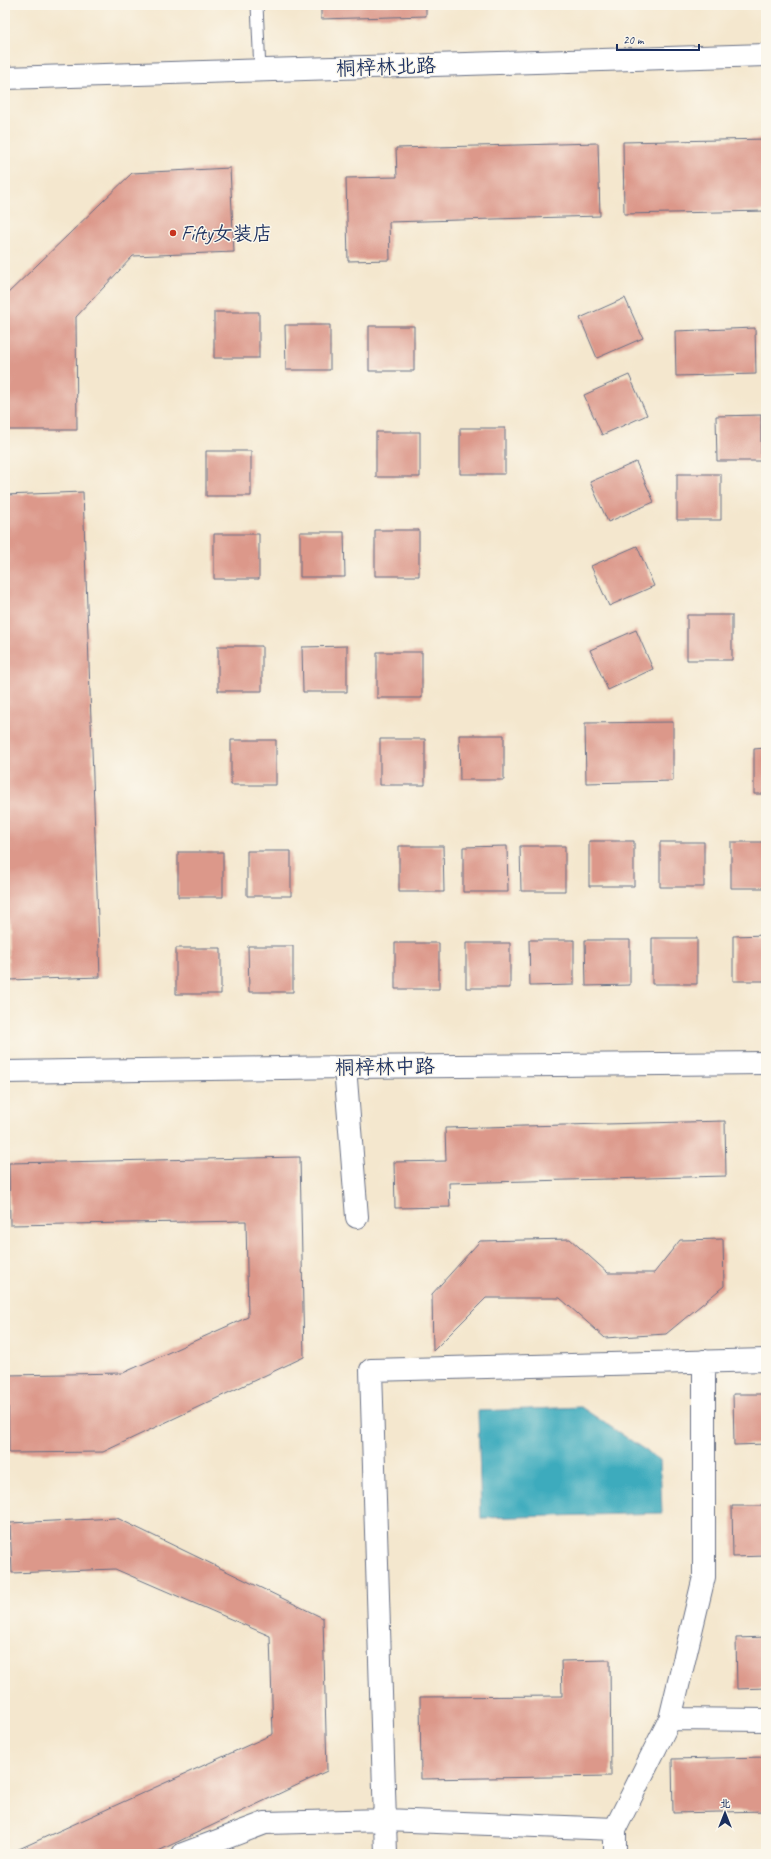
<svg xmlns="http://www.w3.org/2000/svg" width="771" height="1859" font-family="Caveat,'LXGW WenKai TC',sans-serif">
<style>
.water{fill:#3eabbd;stroke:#2c6d8e}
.building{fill:#dc988a}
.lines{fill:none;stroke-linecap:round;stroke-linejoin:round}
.service-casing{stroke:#676f85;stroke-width:13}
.minor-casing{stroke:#676f85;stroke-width:24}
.service{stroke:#fff;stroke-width:11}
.minor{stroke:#fff;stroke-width:22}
.poi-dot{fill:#c8321e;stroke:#fbf7ec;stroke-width:1.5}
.labels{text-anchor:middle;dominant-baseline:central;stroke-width:3;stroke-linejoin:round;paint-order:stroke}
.street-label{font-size:20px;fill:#1b2f5e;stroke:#fbf7ec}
.poi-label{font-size:20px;fill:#1b2f5e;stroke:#fbf7ec;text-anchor:start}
</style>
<rect width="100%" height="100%" fill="#fbf7ec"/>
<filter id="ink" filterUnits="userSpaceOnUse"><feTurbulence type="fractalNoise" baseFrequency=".025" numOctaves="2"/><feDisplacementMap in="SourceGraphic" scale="8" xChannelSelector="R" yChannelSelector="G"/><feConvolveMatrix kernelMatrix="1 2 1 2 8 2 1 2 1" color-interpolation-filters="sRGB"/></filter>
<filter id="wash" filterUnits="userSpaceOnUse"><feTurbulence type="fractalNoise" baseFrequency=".012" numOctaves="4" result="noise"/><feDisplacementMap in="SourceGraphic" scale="16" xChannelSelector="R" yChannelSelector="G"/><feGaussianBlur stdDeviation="0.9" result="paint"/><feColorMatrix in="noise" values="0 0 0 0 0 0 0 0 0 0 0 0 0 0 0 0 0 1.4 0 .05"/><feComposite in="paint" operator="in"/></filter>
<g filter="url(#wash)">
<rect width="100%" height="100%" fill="#f4e7ce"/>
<path class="water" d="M581,1407l79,53 2,53 -181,5 -3,-107z"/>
<g id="blocks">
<path class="building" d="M321,5h105v11l-105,3z
M766,139v72l-142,3 -1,-72z
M598,143l2,73 -211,6 1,38 -42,1 -2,-83 51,-1 -1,-29z
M230,168l4,84 -101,4 -57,61 1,113h-72v-134l127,-123z
M625,298l18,40 -46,20 -17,-40z
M214,312h45v46h-45z
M285,325h45v45h-44z
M369,326h45v45h-45z
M755,328l1,46 -80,2 -1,-45z
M629,375l18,40 -45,20 -18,-40z
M761,415v46h-44l-1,-45z
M460,428h45v46h-45z
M376,432h44v45h-44z
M206,451h45v45h-45z
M636,462l18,40 -46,20 -18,-40z
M677,474h44v46h-44z
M83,492l17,485 -91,3 -4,-104v-381z
M375,530h44v46h-44z
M300,532h44l1,45h-45z
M214,534h45v45h-45z
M637,546l17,40 -45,20 -18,-40z
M687,615h45v45h-45z
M636,630l17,39 -45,21 -18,-40z
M218,646h44v45h-44z
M347,646v46h-44l-1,-45z
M377,652h45v46h-45z
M673,722v59l-87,2 -1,-60z
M459,735h45v45h-44z
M380,739h45v46h-45z
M231,740h45v45h-45z
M766,748v46h-12v-45z
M589,841h45v45h-45z
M660,842h44v45h-44z
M731,842h35v46h-35z
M399,846h44l1,46h-45z
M507,846l1,46h-45v-45z
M520,846h45v45h-44z
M247,851h44v45h-44z
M178,852h45v45h-45z
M766,935v46h-33v-45z
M652,938h45v46h-45z
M529,940h45v45l-44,1z
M585,940h45v45l-44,1z
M395,943h44v46h-44z
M466,943h44v45h-44z
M248,946h45v46h-44z
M176,948h45v46h-45z
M725,1121l1,55 -277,7 1,24 -55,1 -1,-46 52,-1 -1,-33z
M300,1157l4,200 -201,95 -94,1 -1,-78 115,-2 125,-56 -2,-96 -236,4 -1,-62z
M570,1239l38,34h46l26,-33 43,-1 1,47 -58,48 -61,4 -45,-40h-74l-53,53 -1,-57 48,-53z
M733,1394h33v50l-32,1z
M732,1506h34v50l-33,1z
M117,1518l206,100 4,153 -175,83h-144l265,-120 -3,-98 -155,-67 -103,4 -2,-50z
M766,1637v51l-29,1 -1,-51z
M610,1660l1,116 -190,3 -1,-82 142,-1 -1,-35z
M766,1757v54l-93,2 -1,-54z"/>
</g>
</g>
<g filter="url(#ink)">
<use href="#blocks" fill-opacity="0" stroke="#676f85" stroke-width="1"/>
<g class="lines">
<defs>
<path id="service" d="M257,5l3,66"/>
<path id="minor" d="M5,78l761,-23
M345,1067l12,150
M5,1072l340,-5 421,-4
M670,1719l96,1
M183,1854l82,-31 120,-3 230,9
M386,1854l-15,-484 395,-10
M615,1854v-25l55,-110 34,-142v-216"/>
</defs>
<use href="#service" class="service-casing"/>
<use href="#minor" class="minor-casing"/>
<use href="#service" class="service"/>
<use href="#minor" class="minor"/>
</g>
</g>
<circle class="poi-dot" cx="173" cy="233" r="4"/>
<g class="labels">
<g class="street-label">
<text transform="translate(386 67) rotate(-2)">桐梓林北路</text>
<text transform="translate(385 1067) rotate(-1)">桐梓林中路</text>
</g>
<g class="poi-label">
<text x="181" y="233">Fifty女装店</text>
</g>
</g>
<rect width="771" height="1859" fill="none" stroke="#fbf7ec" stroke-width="20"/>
<g transform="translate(725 1813)" stroke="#fbf7ec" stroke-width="3" paint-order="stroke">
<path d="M0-3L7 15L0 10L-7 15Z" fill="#1b2f5e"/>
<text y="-6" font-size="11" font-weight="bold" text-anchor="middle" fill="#1b2f5e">北</text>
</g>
<path d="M617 44v6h82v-6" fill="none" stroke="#1b2f5e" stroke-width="2"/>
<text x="623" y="44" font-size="12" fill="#1b2f5e" stroke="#fbf7ec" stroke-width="3" paint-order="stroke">20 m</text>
</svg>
